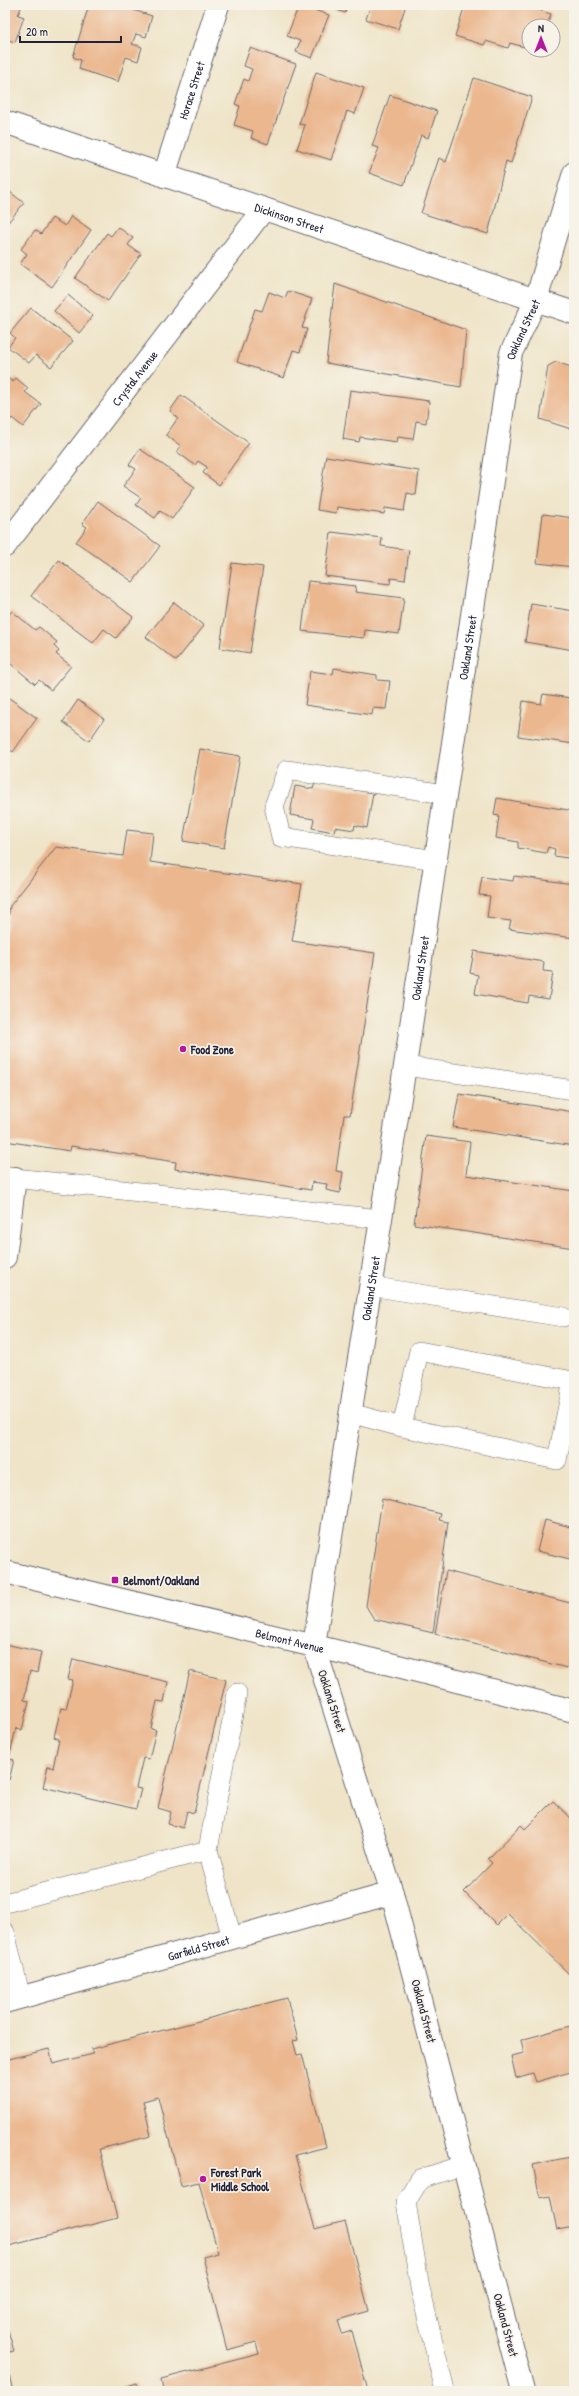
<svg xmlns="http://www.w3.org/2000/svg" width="579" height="2396" font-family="'Patrick Hand',sans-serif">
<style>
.building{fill:#ebb78f}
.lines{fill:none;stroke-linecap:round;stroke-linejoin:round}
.service-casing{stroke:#6a666c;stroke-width:20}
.minor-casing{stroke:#6a666c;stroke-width:24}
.secondary-casing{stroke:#6a666c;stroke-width:24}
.primary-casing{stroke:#6a666c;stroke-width:24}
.service{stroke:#fff;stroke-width:19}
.minor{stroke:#fff;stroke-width:22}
.secondary{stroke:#fff;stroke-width:22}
.primary{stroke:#fff;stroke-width:22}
.poi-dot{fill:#b5179e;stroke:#f7f3e8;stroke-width:1.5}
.labels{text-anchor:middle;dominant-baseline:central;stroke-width:3.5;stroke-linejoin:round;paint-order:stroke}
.street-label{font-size:12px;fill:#22223b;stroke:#f7f3e8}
.poi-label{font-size:12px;font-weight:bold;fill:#22223b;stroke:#f7f3e8;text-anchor:start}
</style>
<rect width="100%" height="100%" fill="#f7f3e8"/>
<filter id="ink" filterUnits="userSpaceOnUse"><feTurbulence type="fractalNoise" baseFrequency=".025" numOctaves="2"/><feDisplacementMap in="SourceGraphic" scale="8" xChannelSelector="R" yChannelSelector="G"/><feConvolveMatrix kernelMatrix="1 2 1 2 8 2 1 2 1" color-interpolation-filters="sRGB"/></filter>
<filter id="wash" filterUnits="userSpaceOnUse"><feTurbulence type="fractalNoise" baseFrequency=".012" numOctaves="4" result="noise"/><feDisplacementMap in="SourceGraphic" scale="16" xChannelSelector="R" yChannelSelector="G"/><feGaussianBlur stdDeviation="0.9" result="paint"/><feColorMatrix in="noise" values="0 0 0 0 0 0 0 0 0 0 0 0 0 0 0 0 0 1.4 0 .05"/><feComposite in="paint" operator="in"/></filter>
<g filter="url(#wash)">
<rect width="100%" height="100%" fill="#efe4c8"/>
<g id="blocks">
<path class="building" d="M5,5h17l-4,10 6,2 -9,25 -10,-3z
M89,5h29l34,11 -6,21 -10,-3 -4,10 10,3 -4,14 -12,-4 -8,25 -39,-13 2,-9 -8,-3z
M299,5l30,10 -17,43 -16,-6 4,-11 -13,-5z
M324,5h24l-3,8z
M371,5h35l-8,24 -32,-10z
M465,5h58l28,9 -4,12h-18l-1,22 -18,-5 -2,5 -22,-7 -2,4 -29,-9z
M250,48l46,16 -28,80 -17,-6 2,-7 -19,-6 6,-19 -5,-2 9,-25 4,2 4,-12 -8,-3z
M316,72l48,16 -9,26 -8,-3 -16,49 -34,-11 8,-24 -6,-1z
M474,78l58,19 -21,66 -5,-2 -18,73 -67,-21 18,-55 7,4z
M390,95l47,16 -9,27 -7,-3 -17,50 -35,-12 10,-25 -7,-2z
M5,188l19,15 -19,23z
M71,216l20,14 -39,57 -32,-23 7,-10 -6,-5 14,-19 6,4 11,-16 13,8z
M118,227l15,11 -5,7 13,9 -33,47 -33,-23 32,-45 4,3z
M335,284l131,46 -5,57 -135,-24z
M288,291l24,8 -10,29 5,1 -7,23 -7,-2 -9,28 -47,-16 18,-53 7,2 7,-19 16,6z
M68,295l25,21 -14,17 -25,-22z
M31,308l42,33 -22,26 -15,-12 -7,8 -21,-16 7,-9 -5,-5z
M556,362l18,6v62l-34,-11 8,-53z
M5,376l8,6 3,-4 12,10 -3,4 16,12 -18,23 -11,-9 -7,8z
M350,390l79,11 -3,22 -10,-2 -3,18 -15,-2 -1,5 -37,-5 -1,5 -16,-3z
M181,395l68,48 -30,42 -16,-12 4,-6 -9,-6 -3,4 -18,-13 4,-6 -15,-11 12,-17 -8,-7z
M140,449l55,38 -23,32 -12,-8 -5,7 -19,-13 5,-7 -18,-12 13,-17 -7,-4z
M326,456l93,15 -3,24 -9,-2 -3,18 -19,-3 -1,6 -47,-7 -1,6 -19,-3z
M98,501l62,45 -27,36 -57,-40 11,-15 -5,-3z
M543,514l31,4v49l-37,-4z
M331,532l51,6 -1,8 28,4 -4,30 -14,-2 -1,6 -65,-8z
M59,560l74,57 -17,21 -12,-9 -11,14 -62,-47z
M232,563l31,4 -13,86 -30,-5z
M308,581l48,5 -1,6 49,6 -5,36 -34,-4 -1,8 -62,-7z
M174,602l30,24 -28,35 -30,-24z
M531,604l43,7v39l-49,-8z
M12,611l23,19 4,-3 18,15 -3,4 5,5 -3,3 15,12 -20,24 -12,-10 -4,4 -30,-25v-40z
M334,668l43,7v5l13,1 -4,28 -13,-1 -1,7 -67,-10 5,-34 23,3z
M543,694l28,4 -1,6 4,1v39l-56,-8 5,-35 18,3z
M5,695l32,23 -24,34 -8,-6z
M78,700l26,19 -15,22 -26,-19z
M200,749l40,7 -16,92 -41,-7z
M315,783l58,10 -6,35 -12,-3 -1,5 -19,-3 -1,5 -22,-4 2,-9 -24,-4 5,-29 18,3z
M497,798l77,13v48l-20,-3 1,-7 -7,-2 -2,6 -28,-5v-6l-22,-4 3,-22 -5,-1z
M127,830l26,3 -3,29 152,22 -10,57 83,12 -25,162h-6l-8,56 7,1 -3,21 -14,-3 1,-6 -15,-2 -1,8 -136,-21 1,-7 -105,-16 -1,5 -65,-10v-203l5,-32 46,-59 67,9z
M514,876l60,8v54l-65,-9 2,-8 -24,-3 3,-22 -11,-1 3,-18 31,4z
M474,951l70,11 -1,9 10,1 -4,27 -20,-3 -1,7 -53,-9 3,-19 -8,-2z
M459,1094l115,18v34l-121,-19z
M426,1136l44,6 -4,33 108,16v57l-160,-24z
M382,1499l59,15 -2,6 9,2 -15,111 -59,-14 -8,-13z
M545,1520l29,8v32l-37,-9z
M446,1571l128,33v27l-7,37 -132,-34z
M5,1644l36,8 -4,21 -7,-2 -6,29 5,1 -7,29 -6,-2 -7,31 5,1 -5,20 -4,-1z
M73,1659l95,23 -4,20 -7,-1 -6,28 5,1 -7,29 -6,-1 -7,30 5,1 -5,20 -93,-22 5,-21 5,2 6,-29 -5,-2 7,-29 5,1 7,-29 -5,-1z
M190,1671l36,9 -32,133 -7,-2 -4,17 -15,-4 3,-12 -13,-4z
M553,1801l21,20v158l-66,-65 -11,11 -33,-33 28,-29 -4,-4 33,-34 4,4z
M287,1998l11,42 -5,1 4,14 5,-1 24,93 -31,8 20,74 30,-8 24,90 -31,9 4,14 10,-3 16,60h-205l-2,-12 98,-25 -3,-12 -29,8 -24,-93 15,-4 -19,-71 -18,4 -23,-89 -15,4 8,35 -52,13 18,69 -112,29v-187l44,-11 4,15 40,-10 -2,-5z
M574,2025v46l-38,11 -3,-9 -17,5 -5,-22 13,-3 -3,-13z
M574,2156v71l-17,3 -7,-34 -10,2 -7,-33z
M5,2320l9,31 -9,2z
M9,2375l4,16h-8v-15z
M136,2383l2,8h-29z"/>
</g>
</g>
<g filter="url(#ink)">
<use href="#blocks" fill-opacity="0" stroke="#6a666c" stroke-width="1"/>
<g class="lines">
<defs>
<path id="service" d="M436,860l-155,-23 -7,-31 13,-36 158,24
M405,1066l169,24
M5,1175l10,3 365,41
M370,1286l193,31
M350,1413l52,14 155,33 16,-79 -154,-30 -17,76
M208,1850l24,88
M5,1903l203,-53 29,-157
M5,1932l16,66
M445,2391l-25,-103 -14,-86 14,-23 44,-14"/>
<g id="minor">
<path id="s1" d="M164,176l54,-171"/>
<path id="s2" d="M5,546l259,-337"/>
<path d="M5,1257l10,-79"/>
<path id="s3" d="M5,2002l387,-109"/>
</g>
<g id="secondary">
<path id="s4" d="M5,122l569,191"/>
<path id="s5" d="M523,2391l-131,-498 -78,-248 91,-579 106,-713 25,-53 38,-127"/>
</g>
<g id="primary">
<path id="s6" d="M5,1572l389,93 180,46"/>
</g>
</defs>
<use href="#service" class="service-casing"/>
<use href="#minor" class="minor-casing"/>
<use href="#secondary" class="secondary-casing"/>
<use href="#primary" class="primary-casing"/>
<use href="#service" class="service"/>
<use href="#minor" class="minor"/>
<use href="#secondary" class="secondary"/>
<use href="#primary" class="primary"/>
</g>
</g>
<g class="poi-dot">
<circle cx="183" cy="1049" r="4"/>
<rect x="111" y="1576" width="8" height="8" rx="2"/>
<circle cx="203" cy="2179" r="4"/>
</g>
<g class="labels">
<g class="street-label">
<text stroke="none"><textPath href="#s1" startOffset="90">Horace Street</textPath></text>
<text stroke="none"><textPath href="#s4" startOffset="300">Dickinson Street</textPath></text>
<text stroke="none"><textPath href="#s5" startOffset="2108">Oakland Street</textPath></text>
<text stroke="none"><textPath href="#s2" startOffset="212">Crystal Avenue</textPath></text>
<text stroke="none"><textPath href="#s5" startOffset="1784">Oakland Street</textPath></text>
<text stroke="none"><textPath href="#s5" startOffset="1460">Oakland Street</textPath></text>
<text stroke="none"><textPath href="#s5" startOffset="1136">Oakland Street</textPath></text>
<text stroke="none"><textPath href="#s6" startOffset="293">Belmont Avenue</textPath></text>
<text transform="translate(332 1701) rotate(72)">Oakland Street</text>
<text stroke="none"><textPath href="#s3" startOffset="201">Garfield Street</textPath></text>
<text transform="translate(424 2011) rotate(75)">Oakland Street</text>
<text transform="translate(506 2325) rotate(75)">Oakland Street</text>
</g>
<g class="poi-label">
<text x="191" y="1049">Food Zone</text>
<text x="123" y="1580">Belmont/Oakland</text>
<text x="211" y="2172">Forest Park<tspan x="211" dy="14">Middle School</tspan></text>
</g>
</g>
<rect width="579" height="2396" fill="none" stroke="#f7f3e8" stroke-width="20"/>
<g transform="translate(541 38)"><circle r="19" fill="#f7f3e8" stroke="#a29fa3"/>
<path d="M0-3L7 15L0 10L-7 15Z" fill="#b5179e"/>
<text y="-6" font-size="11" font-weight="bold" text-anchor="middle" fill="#22223b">N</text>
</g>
<path d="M20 36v6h101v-6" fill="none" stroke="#22223b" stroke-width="2"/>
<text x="26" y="36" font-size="12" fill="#22223b" stroke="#f7f3e8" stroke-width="3" paint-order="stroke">20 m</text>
</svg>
